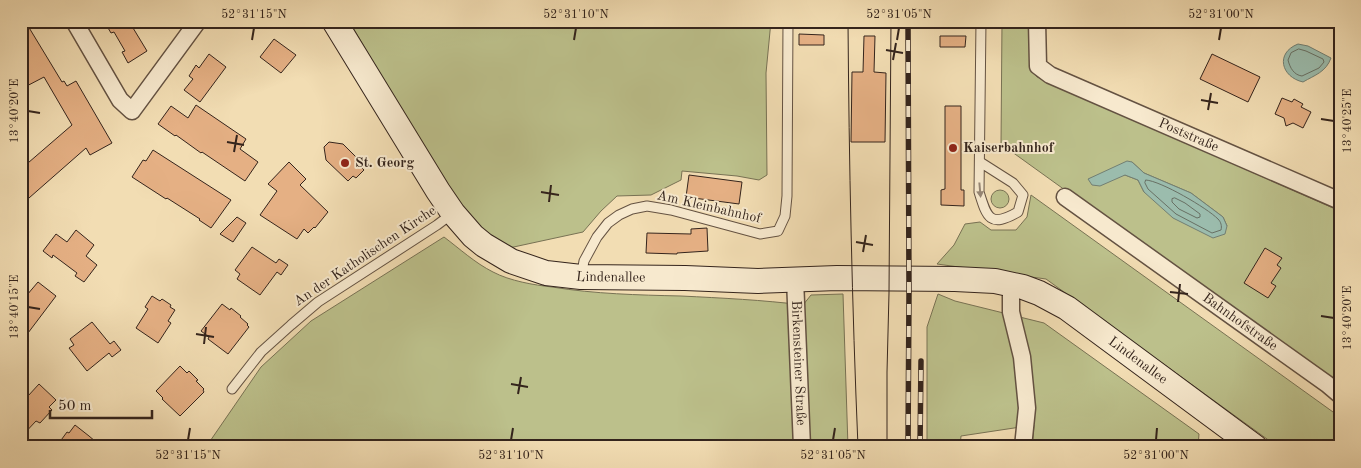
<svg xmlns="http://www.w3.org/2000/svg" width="1361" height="468" font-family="'Old Standard TT',serif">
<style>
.green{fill:#bcc08b;stroke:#787254;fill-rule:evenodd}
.water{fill:#9bbcad;stroke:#727f73}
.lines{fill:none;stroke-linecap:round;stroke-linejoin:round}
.shore{stroke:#687064;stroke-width:1}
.building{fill:#e5b084;stroke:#34241c}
.lane-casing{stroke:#645242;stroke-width:11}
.street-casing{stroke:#645242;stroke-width:19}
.secondary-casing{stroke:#34241c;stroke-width:26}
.lane{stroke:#f7e9ce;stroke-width:9}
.street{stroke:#f7e9ce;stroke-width:16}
.secondary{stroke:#f7e9ce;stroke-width:24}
.tram{stroke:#34241c;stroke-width:1}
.rail-casing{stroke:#34241c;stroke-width:5.5}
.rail{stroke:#f7e9ce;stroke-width:4;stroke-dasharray:11;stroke-linecap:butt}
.oneway{fill:#968675}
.ticks{fill:none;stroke:#34241c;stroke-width:2}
.poi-dot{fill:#8f2418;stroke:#f7e9ce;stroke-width:2}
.labels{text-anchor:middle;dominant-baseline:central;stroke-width:4;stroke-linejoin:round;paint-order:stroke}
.street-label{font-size:14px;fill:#34241c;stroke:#f7e9ce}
.poi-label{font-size:14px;font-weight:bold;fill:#34241c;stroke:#f7e9ce;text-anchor:start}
.neatline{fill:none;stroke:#34241c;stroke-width:2}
.ticks-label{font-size:12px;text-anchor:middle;fill:#34241c}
</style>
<rect width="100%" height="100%" fill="#f2ddb3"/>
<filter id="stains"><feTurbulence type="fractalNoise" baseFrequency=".004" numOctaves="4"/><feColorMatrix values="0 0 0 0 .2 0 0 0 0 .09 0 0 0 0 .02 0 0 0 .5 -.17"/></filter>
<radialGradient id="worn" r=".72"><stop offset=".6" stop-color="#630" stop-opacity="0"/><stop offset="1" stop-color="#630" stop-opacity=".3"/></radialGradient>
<path class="green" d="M349,21h422l-5,52 1,102 -8,5 -22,-4 -55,-5 -1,9 -30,15 -34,1 -16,15 -18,21 -74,16 -18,-8 -26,-26 -35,-55z
M1002,21h29v49l6,7 303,134v177l-339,-244zM1132,162l12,11 47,20 32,24 4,9 -83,-34 -6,-12 -13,-5 -36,4z
M991 199a9 9 0 1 1 18 0a9 9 0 1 1-18 0Z
M1031,195l309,222v30h-62l-232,-168 -109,-15 17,-19 11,-21 15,-2 11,8h25l11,-13z
M444,237c16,12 31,26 49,35 17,9 41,13 59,15 43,7 86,8 129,9 41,2 82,4 122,9l8,-10 32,-1 5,153h-642l55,-80 50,-46z
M938,294l17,7 89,22 155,111 -1,13h-166l2,-22 -73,11 -1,11h-33v-120z"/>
<path class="water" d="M1298,44l10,2 23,12c-5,14 -16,17 -28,24 -22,-5 -28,-29 -5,-38z
M1127,161l5,1 12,11 47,20 32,24 4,9 -2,8 -12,4 -40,-20 -29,-26 -6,-12 -13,-5 -25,11 -8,-1 -4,-6z"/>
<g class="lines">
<path class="shore" d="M1299,49l7,2 17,8 1,3 -5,6 -17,8c-8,-1 -12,-8 -14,-16l3,-7z
M1146,180c15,1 61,28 72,39 3,3 4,7 3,11l-9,3 -36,-19 -28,-25 -3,-6z
M1175,198l10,5 15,11v3l-3,1 -18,-9 -7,-7v-3z"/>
</g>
<path class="building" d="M21,21h4l37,61 2,-1 3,5 9,-5 36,62 -22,12 -4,-7 -65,57v-36l51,-44 -28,-48 -23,12z
M104,21h29l-3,2 17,28 -19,12 -6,-11 3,-1 -11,-19 -3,1z
M799,34l25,1v10h-25z
M864,36h11l-1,36 12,1 -1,69h-34l1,-70h11z
M940,36h26l-1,11h-25z
M274,39l22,16 -15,18 -21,-16z
M209,54l17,13 -26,35 -16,-12 9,-11 -4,-3 7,-11 3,3z
M1212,54l48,23 -12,25 -48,-23z
M1282,98l10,4 2,-3 9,5 -2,3 10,5 -8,16 -10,-5 -7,3 -2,-8 -9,-4z
M196,105l50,34 -6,10 18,13 -13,19 -43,-29 -1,1 -25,-18 -1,1 -17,-12 13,-18 17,12z
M945,106h16v84h3v16l-23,-1v-15l4,-1z
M329,142l14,2 21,21 -2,3 2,2 -8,8 -3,-2 -5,5 -22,-21 -2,-13z
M153,150l78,50 -20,28 -12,-8 1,-1 -33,-21 -1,1 -34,-22 11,-17 3,1z
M289,162l17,17 -6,6 28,27 -13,16 -1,-1 -6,6 -4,-4 -7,10 -37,-24 17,-24 -9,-7z
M689,175l53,7 -3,22 -53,-7z
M237,217l9,6 -13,19 -13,-8z
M707,228l1,23 -31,2v1l-31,-1 1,-20 44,1v-5z
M76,230l18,15 -8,11 11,9 -13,17 -9,-6 2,-3 -24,-18 -1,3 -9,-7 13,-17 11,8z
M252,247l24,16 3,-4 9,6 -7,10 -4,-3 -17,23 -23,-16 3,-5 -5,-4z
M1265,248l17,10 -5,7 4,3 -10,15 5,3 -8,12 -24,-15z
M38,282l18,14 -28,37 -7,-5v-26z
M152,296l8,5 2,-2 9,6 -1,2 5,3 -7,11 3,2 -13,20 -22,-15 12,-19 -3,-2z
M222,304l8,6 1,-2 10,8 -1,1 8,7 -1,1 2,2 -21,27 -20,-15 1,-2 -8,-6z
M92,322l18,22 4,-3 7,9 -9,7 -3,-4 -22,18 -18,-23 5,-3 -4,-6z
M180,366l7,7 2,-2 9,9 -2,1 8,8 -1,1 1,2 -24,24 -18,-17 1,-1 -7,-7z
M39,384l17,16 -7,7 3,3 -12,13 -4,-2 -15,16v-37l5,-6 2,2z
M75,425l14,11 13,11h-46l11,-15 2,1z"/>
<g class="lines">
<defs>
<path id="lane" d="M980,162l33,21 10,12 -5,17c-28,16 -31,6 -39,-20l2,-171
M581,277l3,-16 13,-24 11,-14 11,-8 13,-6 15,-3 24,4 89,24 18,-3 7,-15 2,-20 1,-175
M232,389l29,-37 30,-27 27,-23 119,-77 16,-12"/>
<g id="street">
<path d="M74,21l46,79 12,11 66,-90"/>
<path id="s1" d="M1037,21l1,45 12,9 290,126"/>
<path id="s2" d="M1065,197l262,187 13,11"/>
<path id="s3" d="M795,279l7,168"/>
<path d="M1013,285l-2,10v17l11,45 5,51 -4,39"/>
</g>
<g id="secondary">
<path id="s4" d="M334,21l104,170 15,22 20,23 11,9 27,16 35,12 35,4 104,1 73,3 79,-3 118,1 40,2 28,6 16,6 28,15 188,139"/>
</g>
</defs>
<use href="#lane" class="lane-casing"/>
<use href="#street" class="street-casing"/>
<use href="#secondary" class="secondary-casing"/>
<use href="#lane" class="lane"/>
<use href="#street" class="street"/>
<use href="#secondary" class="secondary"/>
<path class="tram" d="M848,21c1,142 4,284 10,426
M887,447v-75l2,-79 2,-272"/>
<defs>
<path id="rail" d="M908,447l1,-154 -1,-272
M920,447l1,-86"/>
</defs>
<use href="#rail" class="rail-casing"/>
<use href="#rail" class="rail"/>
</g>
<defs><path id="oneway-solid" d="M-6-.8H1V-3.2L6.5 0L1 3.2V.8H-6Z" transform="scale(1.25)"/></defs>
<use class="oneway" href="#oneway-solid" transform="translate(980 190) rotate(85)"/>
<path class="ticks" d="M252,40l2,-12M574,40l2,-12M897,40l2,-12M1219,40l2,-12M886,50l17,3M893,60l3,-17M1201,100l17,3M1208,110l3,-17M28,111l12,2M1321,119l13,2M227,142l17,3M234,152l3,-17M541,192l18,3M549,202l2,-17M856,242l17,3M863,252l3,-17M1170,292l18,2M1178,302l2,-18M28,307l12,2M1321,316l13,2M196,334l18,3M204,344l2,-17M511,384l17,3M518,394l3,-17M188,440l2,-12M511,440l2,-12M833,440l2,-12M1156,440l1,-12"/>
<g class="poi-dot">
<circle cx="953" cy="148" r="5"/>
<circle cx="345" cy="163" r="5"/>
</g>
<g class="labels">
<g class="street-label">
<text stroke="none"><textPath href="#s1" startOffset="211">Poststraße</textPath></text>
<text transform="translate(709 207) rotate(13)">Am Kleinbahnhof</text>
<text transform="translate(365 256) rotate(-34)">An der Katholischen Kirche</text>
<text stroke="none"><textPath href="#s4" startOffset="404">Lindenallee</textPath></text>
<text stroke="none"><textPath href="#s2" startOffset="215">Bahnhofstraße</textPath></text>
<text stroke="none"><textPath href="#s4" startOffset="954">Lindenallee</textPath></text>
<text stroke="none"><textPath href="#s3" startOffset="84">Birkensteiner Straße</textPath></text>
</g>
<g class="poi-label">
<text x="963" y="148">Kaiserbahnhof</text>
<text x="355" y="163">St. Georg</text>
</g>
</g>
<rect width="1361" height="468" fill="none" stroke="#f2ddb3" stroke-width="55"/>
<path d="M50 410v8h102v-8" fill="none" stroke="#34241c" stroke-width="2.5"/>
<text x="58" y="410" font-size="15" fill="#34241c" stroke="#f7e9ce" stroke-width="4" paint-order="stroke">50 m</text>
<rect x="28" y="28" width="1306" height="412" class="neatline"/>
<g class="ticks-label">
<text x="254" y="18">52°31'15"N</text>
<text x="576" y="18">52°31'10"N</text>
<text x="899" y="18">52°31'05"N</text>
<text x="1221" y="18">52°31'00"N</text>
<text transform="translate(14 111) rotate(-90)" y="4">13°40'20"E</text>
<text transform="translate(1347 121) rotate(-90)" y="4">13°40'25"E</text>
<text transform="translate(14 307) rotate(-90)" y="4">13°40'15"E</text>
<text transform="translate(1347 318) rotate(-90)" y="4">13°40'20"E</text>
<text x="188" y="459">52°31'15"N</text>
<text x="511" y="459">52°31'10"N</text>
<text x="833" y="459">52°31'05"N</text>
<text x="1156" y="459">52°31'00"N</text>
</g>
<rect width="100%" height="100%" filter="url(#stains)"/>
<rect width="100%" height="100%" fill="url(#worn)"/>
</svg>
